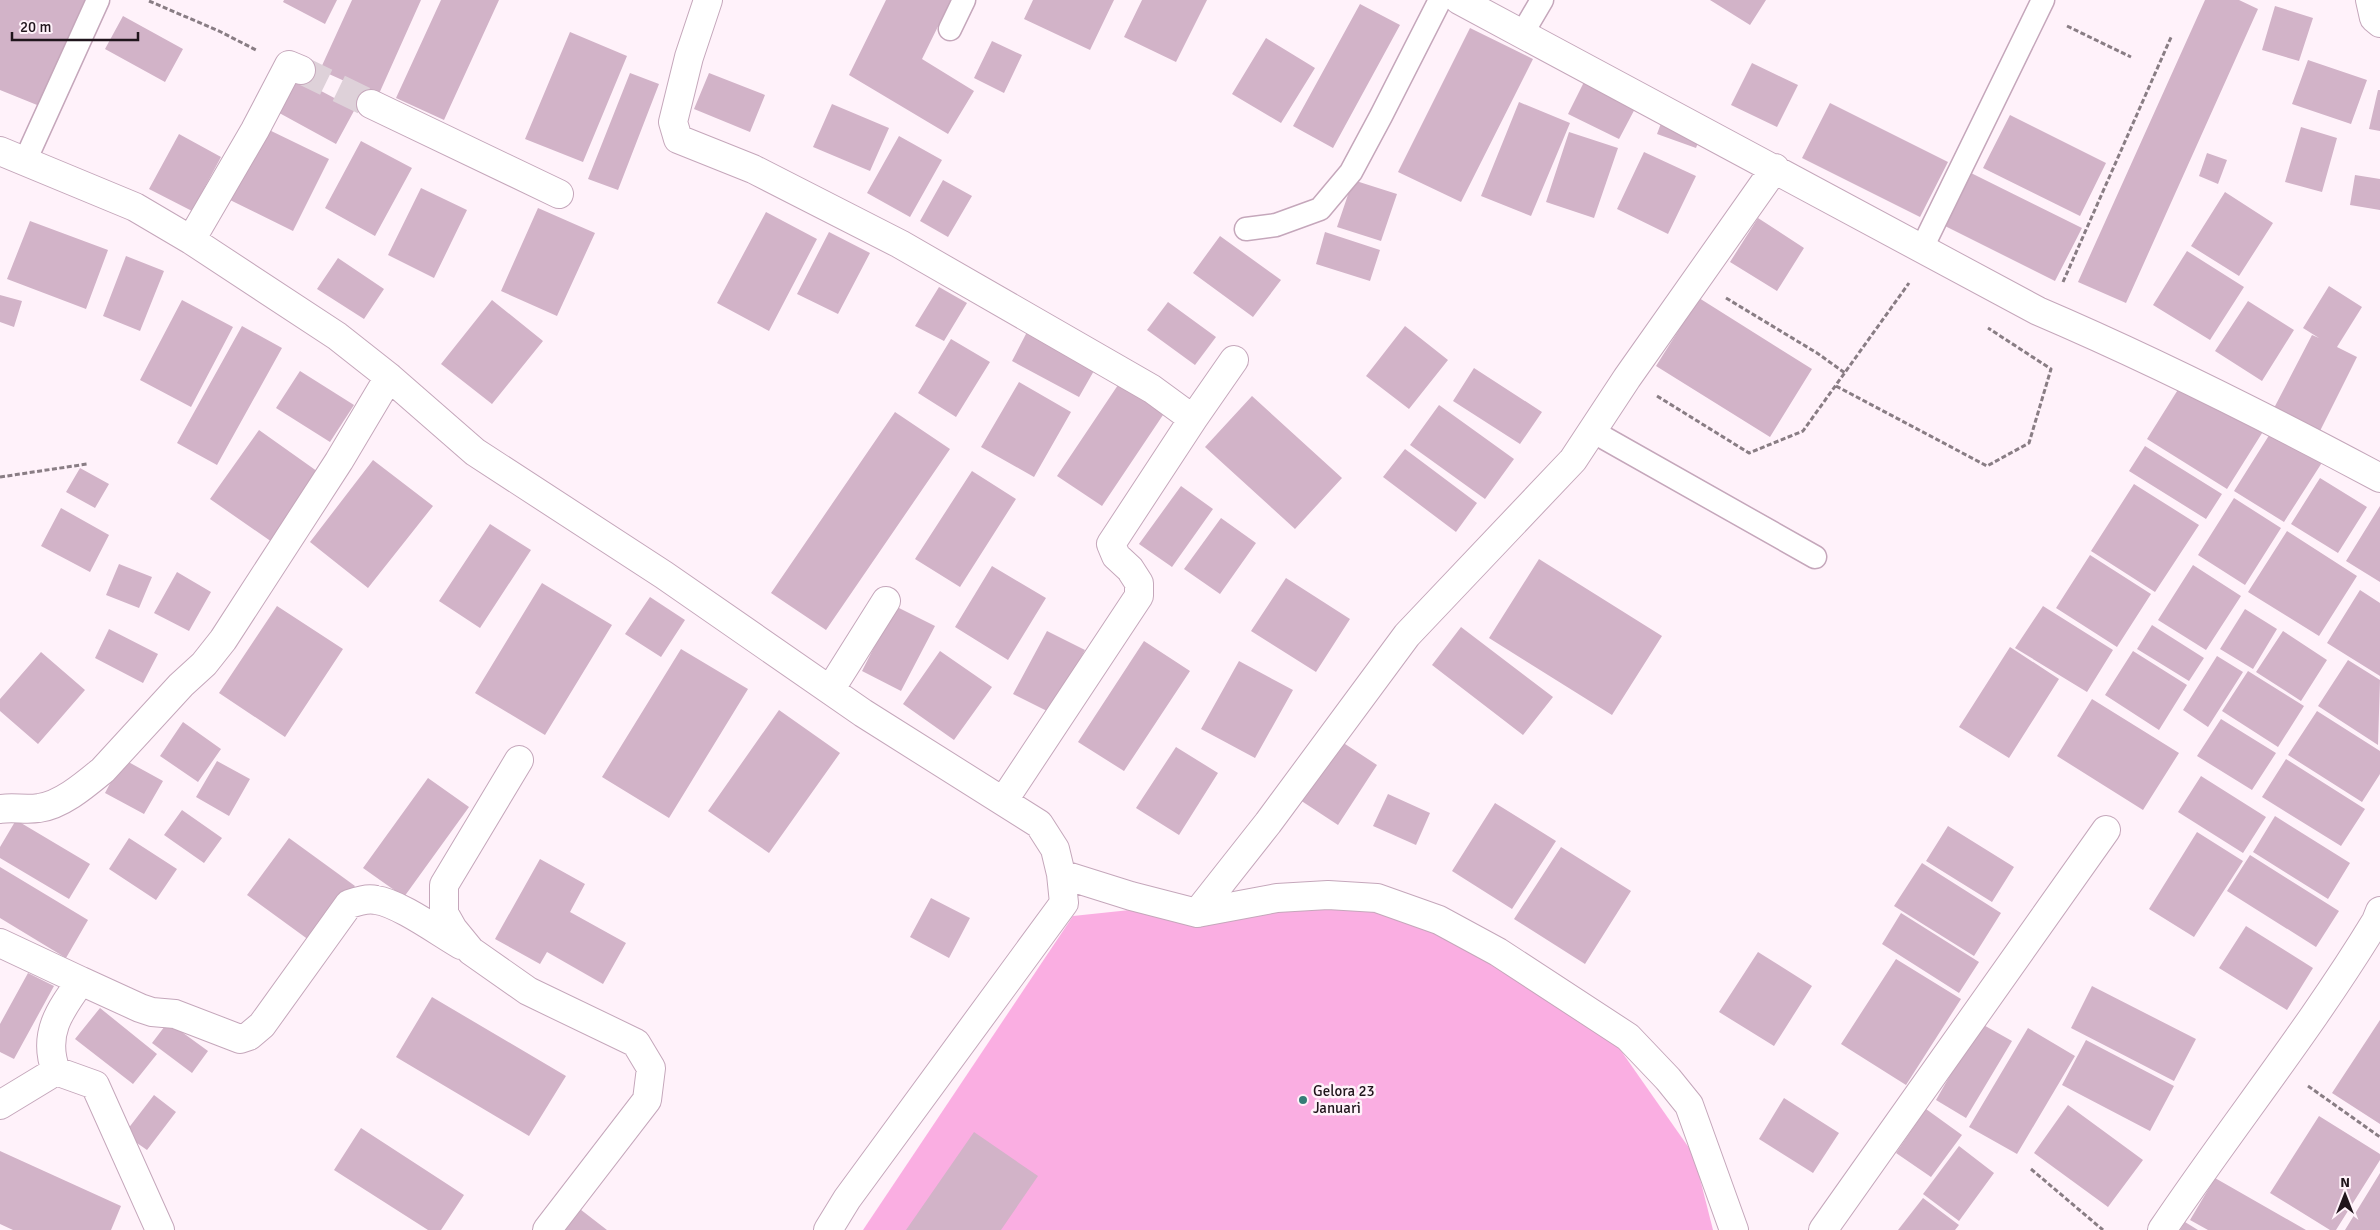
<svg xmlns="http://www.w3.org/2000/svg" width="2380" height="1230" font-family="Signika,sans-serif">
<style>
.green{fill:#faaee2}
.building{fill:#d2b3c8}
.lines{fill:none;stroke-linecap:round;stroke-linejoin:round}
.street-tunnel{stroke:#ded1d9;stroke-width:28;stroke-dasharray:28 14;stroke-linecap:butt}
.lane-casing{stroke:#c5a7bb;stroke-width:25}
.street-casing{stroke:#c5a7bb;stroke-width:30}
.path{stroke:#897d84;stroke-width:3;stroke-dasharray:5 2.5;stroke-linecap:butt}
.lane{stroke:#fff;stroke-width:22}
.street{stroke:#fff;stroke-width:28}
.poi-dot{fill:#357d77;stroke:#fff2fa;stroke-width:2}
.labels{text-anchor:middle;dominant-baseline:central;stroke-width:5;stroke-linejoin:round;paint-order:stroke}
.poi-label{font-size:15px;fill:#20151c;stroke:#fff2fa;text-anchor:start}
</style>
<rect width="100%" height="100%" fill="#fff2fa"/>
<path class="green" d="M1339,888l122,46 156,111 77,110 19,75h-850l210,-314z"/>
<path class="building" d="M0,0h87l-45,107 -42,-17z
M284,0h53l-12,24 -42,-22z
M352,0h69l-43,96 -58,-26z
M441,0h58l-55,120 -48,-22z
M886,0h65l-29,59 52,32 -26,43 -99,-59z
M1033,0h81l-24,50 -66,-31z
M1142,0h65l-31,62 -52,-25z
M1710,0h56l-16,25z
M2205,0h34l19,9 -132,294 -48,-21z
M1360,4l40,21 -67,123 -40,-22z
M2275,6l38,12 -14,43 -37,-11z
M123,16l60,33 -18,33 -60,-33z
M1470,28l63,31 -72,143 -63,-30z
M570,32l57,24 -44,106 -58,-23z
M1266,38l49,30 -34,55 -49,-29z
M992,41l30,14 -18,38 -30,-15z
M2308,60l59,20 -16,44 -59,-20z
M1752,63l46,22 -21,42 -46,-22z
M630,73l29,11 -41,106 -30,-11z
M709,73l56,22 -15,37 -56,-23z
M291,75l64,34 -19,35 -64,-35z
M1586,78l52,25 -19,36 -51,-25z
M2378,90h2v41l-11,-2z
M1519,102l51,21 -39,93 -50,-20z
M1830,103l118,59 -28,55 -118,-59z
M832,104l57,24 -19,43 -57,-24z
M2010,115l96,48 -26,53 -97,-48z
M1663,118l39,14 -6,16 -39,-14z
M263,127l66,32 -36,72 -65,-32z
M2301,127l36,11 -15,54 -37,-10z
M1569,132l49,16 -24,70 -48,-16z
M179,134l42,23 -29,54 -43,-22z
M899,136l43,24 -32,57 -43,-24z
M361,141l51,27 -37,68 -50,-28z
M1644,152l52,24 -28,58 -51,-25z
M2207,153l20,7 -9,24 -19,-8z
M1971,173l111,55 -27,53 -110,-55z
M2355,175l25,4v31l-30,-5z
M943,180l29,16 -24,41 -28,-16z
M1353,180l44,14 -16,47 -44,-14z
M421,188l46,22 -33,68 -46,-23z
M2225,192l48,31 -34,53 -48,-30z
M538,208l57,25 -38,83 -56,-25z
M766,212l51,27 -48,92 -52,-28z
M1758,218l46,30 -27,43 -47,-29z
M30,221l78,29 -22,59 -79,-30z
M829,232l41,21 -32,61 -41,-20z
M1325,232l55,18 -10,31 -54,-17z
M1220,236l61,44 -28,37 -60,-44z
M2187,251l57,36 -34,53 -57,-35z
M126,256l38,15 -24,60 -37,-15z
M338,258l46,31 -20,30 -47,-30z
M2329,286l33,21 -25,40 20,10 -38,76 -46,-23 39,-75 7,3 -16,-10z
M939,287l28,16 -23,38 -29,-15z
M0,295l22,6 -8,26 -14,-5z
M1699,298l113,71 -42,68 -114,-71z
M182,300l51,27 -42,80 -51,-27z
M492,300l51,41 -51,63 -51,-40z
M2248,301l46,29 -32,51 -47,-30z
M1168,302l48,35 -21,28 -48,-35z
M242,326l40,22 -65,117 -40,-22z
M1405,326l43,34 -39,49 -43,-33z
M1027,332l68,37 -16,28 -67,-36z
M951,339l39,23 -34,55 -38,-24z
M1474,368l68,44 -22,32 -67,-43z
M300,371l54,34 -24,37 -54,-34z
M2184,380l80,50 -37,59 -80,-50z
M1019,382l52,30 -37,65 -53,-30z
M1120,382l45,30 -63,94 -45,-30z
M1252,396l90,82 -47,51 -90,-82z
M1439,405l75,54 -29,40 -75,-54z
M895,412l55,37 -124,181 -55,-37z
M2273,429l50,32 -39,61 -50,-31z
M259,430l62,44 -49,68 -62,-43z
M2145,446l77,48 -16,25 -77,-48z
M1405,449l72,54 -21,29 -73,-55z
M373,460l60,46 -65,82 -58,-46z
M80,468l29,16 -14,24 -29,-16z
M972,471l44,28 -56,88 -45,-28z
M2320,478l47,29 -29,46 -47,-29z
M2134,484l65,41 -44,67 -64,-41z
M1181,486l32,23 -41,58 -33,-23z
M2234,498l47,30 -36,57 -47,-30z
M2380,506v76l-34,-21z
M61,508l48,27 -19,37 -49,-26z
M1221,518l35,25 -36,51 -36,-25z
M490,524l41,26 -51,78 -41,-27z
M2287,531l70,45 -38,60 -71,-44z
M2090,555l61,39 -34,53 -61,-39z
M1539,559l123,77 -50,79 -123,-77z
M119,564l33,13 -13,31 -33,-13z
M2193,565l48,31 -35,54 -48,-30z
M992,566l54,32 -38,62 -53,-33z
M177,572l34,20 -22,39 -35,-18z
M1286,578l64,41 -34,53 -65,-41z
M542,583l70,42 -67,110 -70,-42z
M2360,590l20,13v73l-53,-33z
M650,597l35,23 -24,37 -36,-23z
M277,606l66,43 -58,88 -66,-44z
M895,606l40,20 -34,65 -39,-20z
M2043,606l70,44 -26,42 -72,-44z
M2245,609l32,20 -24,40 -33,-20z
M2152,625l52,33 -15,23 -52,-32z
M1461,627l92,70 -30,38 -91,-70z
M109,629l49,25 -15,29 -48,-25z
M1047,631l38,19 -34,63 -38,-19z
M2283,631l44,29 -26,41 -45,-29z
M1144,641l46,30 -66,100 -46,-29z
M2010,647l49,32 -50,79 -50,-31z
M681,649l67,40 -79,129 -67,-41z
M940,651l52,36 -38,53 -51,-36z
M2133,651l54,34 -28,45 -54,-35z
M41,652l44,38 -47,54 -38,-33v-12z
M2217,656l26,16 -35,55 -25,-17z
M2348,660l32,20 -2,65 -60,-39z
M1239,661l54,29 -38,68 -54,-29z
M2248,671l56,35 -26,41 -56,-36z
M2092,699l87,54 -36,57 -86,-54z
M779,710l61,43 -71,100 -61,-42z
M2317,711l63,40v23l-18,28 -74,-47z
M2221,719l55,34 -24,37 -55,-34z
M183,722l38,27 -23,33 -38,-26z
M1339,740l38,25 -39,60 -38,-25z
M1176,747l42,26 -39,62 -43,-27z
M123,759l40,22 -19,33 -39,-21z
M2286,759l79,50 -24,37 -79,-49z
M217,761l33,18 -21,37 -33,-19z
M2201,776l65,41 -23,36 -65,-41z
M428,778l41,29 -65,90 -41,-29z
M1388,794l42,19 -14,32 -43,-19z
M1495,803l61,38 -44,68 -60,-38z
M182,810l40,28 -18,25 -40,-28z
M2275,816l75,47 -22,36 -75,-47z
M16,820l74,44 -21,35 -69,-41v-11z
M1948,826l66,41 -22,35 -66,-41z
M2197,832l46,29 -49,76 -45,-28z
M129,838l48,31 -21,31 -47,-31z
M289,838l66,48 -42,57 -66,-48z
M1561,847l70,44 -46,73 -71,-45z
M2250,855l89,56 -23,36 -89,-56z
M540,859l45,25 -15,28 56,31 -23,41 -56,-32 -7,12 -45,-25z
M1922,863l79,50 -27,43 -80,-50z
M0,867l88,53 -22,38 -66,-40z
M931,898l39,20 -21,40 -39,-21z
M1901,913l78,49 -20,31 -77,-49z
M2246,926l67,42 -26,42 -68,-42z
M1758,952l54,34 -38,60 -55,-34z
M1896,959l65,40 -55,86 -65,-41z
M28,973l26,13 -40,73 -14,-7v-28z
M2092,986l104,53 -22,42 -103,-53z
M432,997l134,79 -37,60 -133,-79z
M100,1008l57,46 -24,30 -58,-45z
M2380,1020v104l-48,-31z
M168,1022l40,29 -16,22 -40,-30z
M1980,1023l32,18 -46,77 -30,-18z
M2028,1028l47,28 -58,98 -48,-27z
M2086,1040l88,46 -24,45 -88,-46z
M154,1095l22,17 -29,38 -23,-16z
M1784,1098l55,35 -26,40 -54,-34z
M2068,1105l75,55 -35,47 -74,-54z
M1926,1109l36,26 -31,42 -35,-24z
M2319,1116l61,38v6l-44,70h-6l-60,-37z
M361,1128l103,67 -23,35h-13l-94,-60z
M974,1132l64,44 -37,54h-95z
M1959,1146l35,27 -35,48 -36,-27z
M0,1151l121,55 -10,24h-98l-13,-6z
M2380,1173v57h-35z
M2215,1178l91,52h-98l-18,-10z
M1923,1198l36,27 -4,5h-57z
M576,1206l31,24h-50z
M2185,1222l13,8h-18z"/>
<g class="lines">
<path class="street-tunnel" d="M301,70l70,34"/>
<defs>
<path id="lane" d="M950,29l14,-29
M1522,34l20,-34
M25,161l73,-161
M1246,229l30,-4 44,-16 31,-37 30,-56 59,-116
M1922,248l121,-248
M1592,431l223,126"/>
<path id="street" d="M708,0l-19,57 -16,65 5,17 75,30 147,75 252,145 41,30 -82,125 5,12 14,13 9,14v13l-135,204
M1459,0l579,311c117,50 230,107 342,167
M2370,0l4,18 6,5
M371,104l188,90
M0,151l135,56 56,33 146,96 52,41 86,75 189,123 199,138 176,111 16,25 6,25 3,29 -217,296 -19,31
M191,240l64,-110 34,-65 12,5
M1193,419l41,-59
M830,690l56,-89
M519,760l-75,125v28l9,16 18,22 57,40 108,52 15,25 -4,32 -100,130
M0,809c13,-2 26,1 39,-1 23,-3 47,-24 64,-38l78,-85 23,-21 19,-24 116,-179 50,-84
M1061,874l70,22 66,17 71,-90 139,-188 166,-175 54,-82 148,-210
M1197,913l80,-15 51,-3 49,3 62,22 59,32 130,85 40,42 21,26 45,125
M0,943l81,38c-21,29 -39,53 -25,90
M81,981l59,27 12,4 23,2 65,25 9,-3 13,-11 87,-121c9,-3 18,-6 27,-4 23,3 64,33 85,45
M0,1105l56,-34 39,14 65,145
M1823,1230l283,-400
M2162,1230c70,-104 149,-202 214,-309l4,-10"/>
</defs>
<use href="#lane" class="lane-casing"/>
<use href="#street" class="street-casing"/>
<path class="path" d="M149,1l70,30 37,19
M2067,26l64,31
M2063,282l109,-247
M1726,298l91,55 28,20
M1836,386l151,80 42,-23 22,-74 -63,-41
M1657,396l92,57 54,-22 106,-148
M0,477l87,-13
M2308,1086l72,51
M2031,1169l72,61"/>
<use href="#lane" class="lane"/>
<use href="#street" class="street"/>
</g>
<circle class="poi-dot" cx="1303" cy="1100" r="5"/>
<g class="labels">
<g class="poi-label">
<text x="1313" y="1091">Gelora 23<tspan x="1313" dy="17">Januari</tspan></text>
</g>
</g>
<g transform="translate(2345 1195)" stroke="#fff2fa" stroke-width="4" paint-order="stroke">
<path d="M0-4L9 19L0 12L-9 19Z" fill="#20151c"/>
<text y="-8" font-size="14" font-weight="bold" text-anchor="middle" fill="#20151c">N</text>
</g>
<path d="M12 32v8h126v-8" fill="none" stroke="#20151c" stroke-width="2.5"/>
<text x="20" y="32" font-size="15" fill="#20151c" stroke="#fff2fa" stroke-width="4" paint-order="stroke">20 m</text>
</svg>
